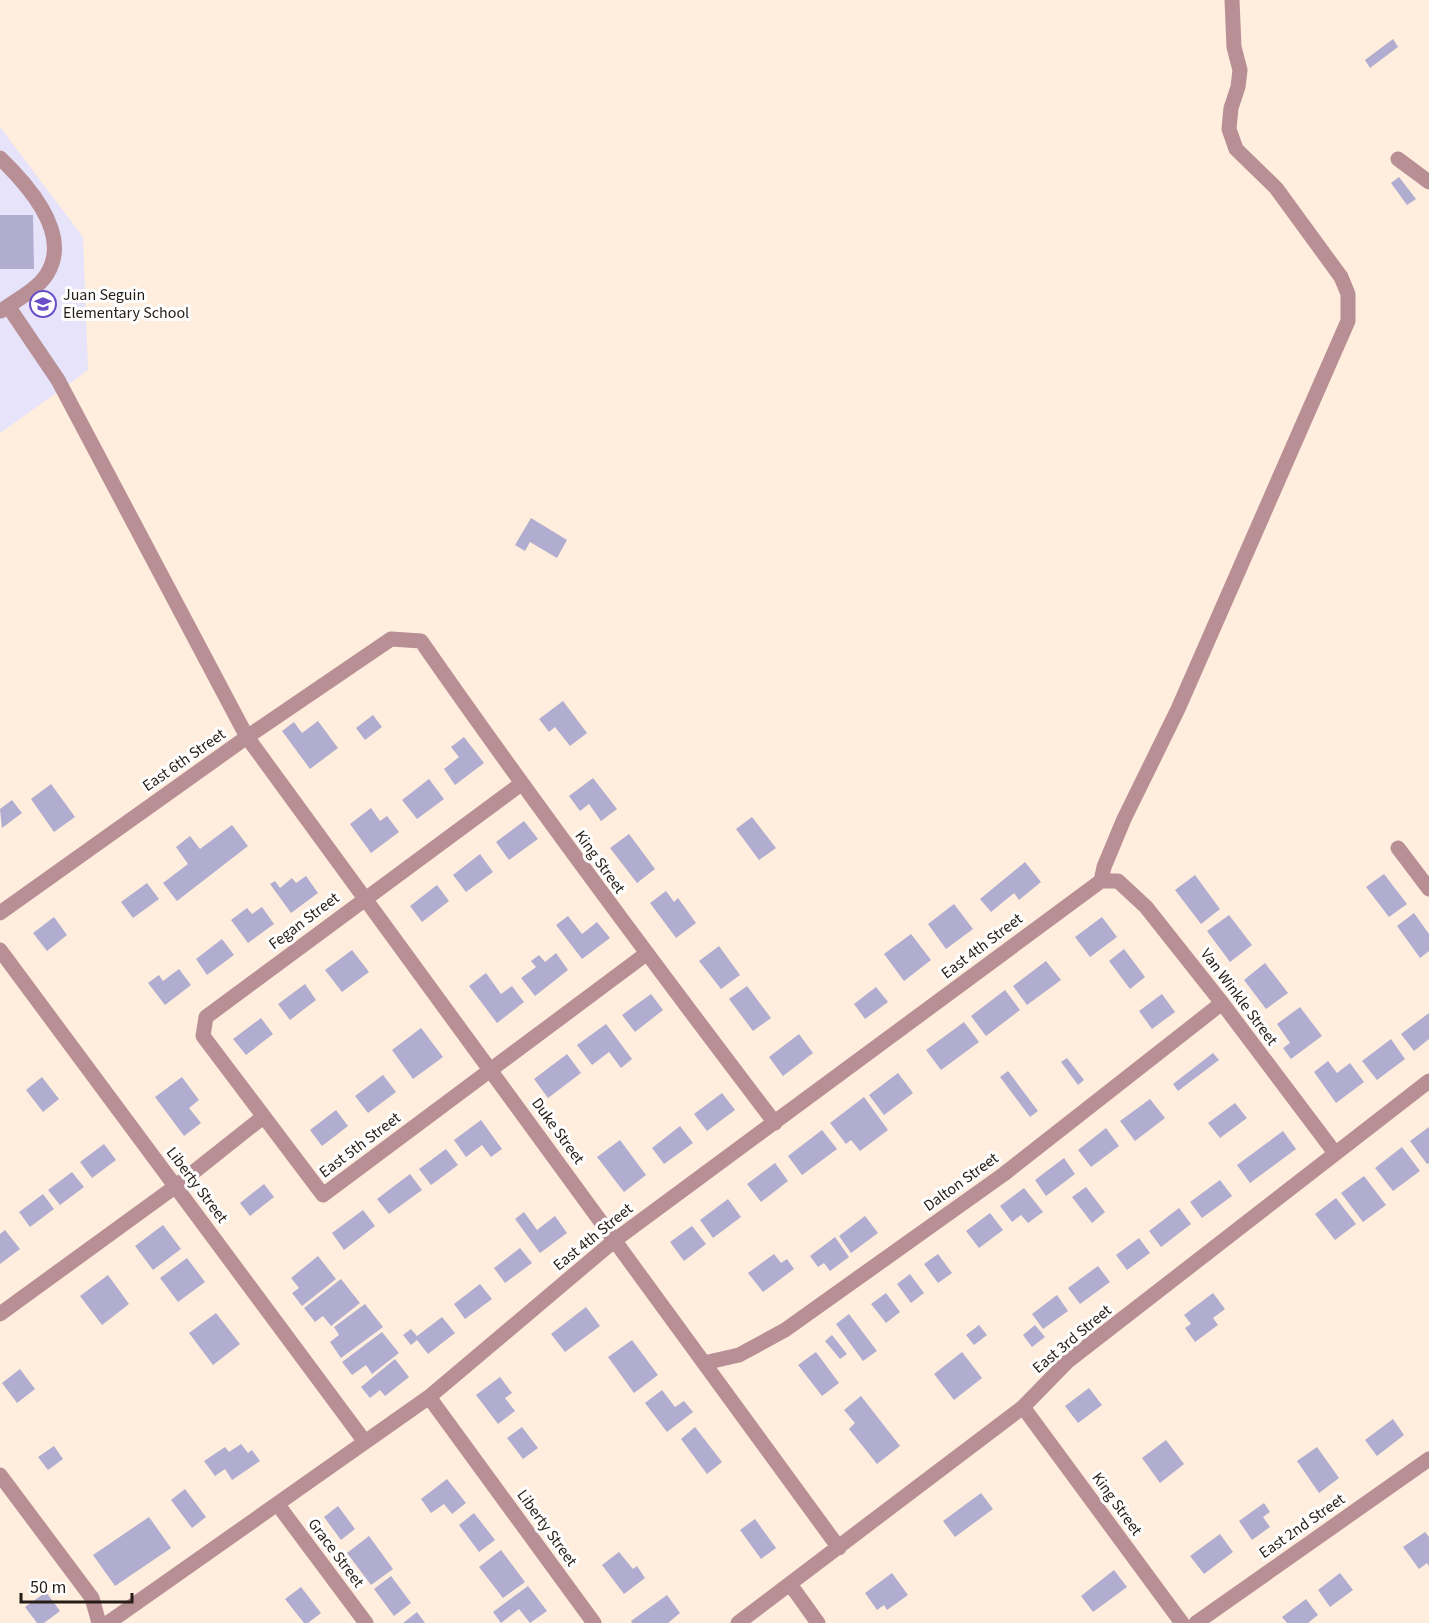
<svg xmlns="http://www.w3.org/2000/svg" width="1429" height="1623" font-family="'Source Sans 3',sans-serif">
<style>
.education{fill:#e6e3fa}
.building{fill:#b1add0}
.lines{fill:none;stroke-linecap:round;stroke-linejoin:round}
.minor{stroke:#b88f95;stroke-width:15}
.labels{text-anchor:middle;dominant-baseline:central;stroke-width:6;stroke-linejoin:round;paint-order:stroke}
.poi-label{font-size:16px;fill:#251d16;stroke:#fefefe;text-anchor:start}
.street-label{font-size:16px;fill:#251d16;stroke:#fefefe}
</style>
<rect width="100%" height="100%" fill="#ffeddd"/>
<path class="education" d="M0,127l83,110 5,133 -88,63z"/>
<path class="building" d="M1393,39l5,8 -28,21 -5,-8z
M1399,177l17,22 -9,6 -16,-22z
M0,215h33l1,54h-34z
M531,518l36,22 -10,18 -27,-16 -5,9 -10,-6z
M563,701l24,32 -17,13 -15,-19 -6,5 -10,-13z
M373,715l9,12 -17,13 -9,-12z
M318,721l20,27 -28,21 -28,-38 12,-9 8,11z
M464,737l20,26 -29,22 -11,-16 15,-12 -8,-10z
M593,778l24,31 -16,12 -12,-17 -9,7 -11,-15z
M429,779l15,20 -27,20 -15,-19z
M51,784l24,33 -21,15 -23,-33z
M12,800l10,13 -20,15 -2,-19z
M371,808l9,13 7,-5 12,16 -28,21 -21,-29z
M752,817l24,31 -17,12 -23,-31z
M524,821l14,18 -29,21 -13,-18z
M232,825l16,21 -71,55 -14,-18 25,-19 -12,-17 14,-11 10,13z
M629,834l26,35 -18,14 -27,-35z
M480,854l13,18 -27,20 -13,-17z
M1025,862l16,20 -22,18 -5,-7 -23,19 -11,-13z
M1384,874l23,30 -18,13 -23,-30z
M1195,875l25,34 -19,15 -26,-34z
M306,876l12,17 -27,20 -21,-29 5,-3 5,7 12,-10 4,5z
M147,883l12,16 -26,19 -12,-16z
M437,885l12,16 -27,21 -12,-16z
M666,891l8,11 4,-4 18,25 -20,15 -26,-35z
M954,904l19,25 -27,20 -18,-25z
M262,907l12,17 -26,19 -17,-23 16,-12 5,6z
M1414,913l15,21v17l-9,7 -23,-32z
M1229,915l23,30 -22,17 -23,-31z
M568,916l14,18 15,-12 13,16 -28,21 -26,-34z
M54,917l13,18 -20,16 -14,-18z
M1102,917l15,20 -27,20 -15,-20z
M911,934l20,26 -27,21 -20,-27z
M222,939l12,16 -27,20 -11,-16z
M719,946l21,29 -19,14 -22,-28z
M1124,949l21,28 -15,12 -21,-28z
M352,950l17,22 -27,20 -17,-22z
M556,953l12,17 -33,26 -14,-18 15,-11 -5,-6 8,-6 6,7z
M1046,961l15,19 -34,25 -14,-19z
M1265,963l23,30 -22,16 -22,-29z
M179,969l12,16 -26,20 -17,-22 11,-8 4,6z
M486,973l15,21 11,-8 12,16 -27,21 -28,-37z
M305,984l11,16 -26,20 -12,-16z
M747,986l24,32 -18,13 -24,-32z
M876,987l12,15 -23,17 -11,-15z
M1005,990l15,20 -34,26 -15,-20z
M651,994l12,16 -28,22 -13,-17z
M1162,994l13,18 -23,17 -13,-18z
M1300,1007l22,29 -31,23 -8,-11 7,-5 -13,-19z
M1429,1013v26l-15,12 -13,-17z
M261,1018l12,16 -27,21 -13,-16z
M964,1022l15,20 -38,28 -15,-20z
M606,1024l26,35 -11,9 -12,-16 -17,13 -15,-20z
M421,1028l22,29 -30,22 -21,-29z
M799,1034l14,19 -30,23 -14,-19z
M1391,1039l14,20 -28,21 -15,-19z
M1213,1053l6,7 -41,31 -5,-7z
M567,1054l14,19 -33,25 -14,-19z
M1067,1058l17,22 -6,5 -17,-23z
M1328,1061l9,12 13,-10 14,19 -28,21 -22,-31z
M1008,1071l30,40 -8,6 -30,-40z
M898,1073l15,20 -29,22 -15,-20z
M383,1075l13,17 -28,21 -13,-17z
M42,1077l17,22 -16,13 -17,-22z
M182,1077l17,23 -10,8 12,15 -17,13 -29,-39z
M722,1093l13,17 -28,21 -13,-17z
M864,1097l24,33 -28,21 -9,-11 -5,4 -16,-21z
M1150,1099l15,19 -30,23 -15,-20z
M1235,1103l12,15 -27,20 -12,-15z
M336,1110l12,16 -26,20 -12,-16z
M481,1120l21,29 -11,8 -9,-12 -16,12 -12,-17z
M680,1126l13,17 -29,21 -12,-16z
M1429,1127v36l-2,1 -17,-23z
M1106,1128l13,18 -28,21 -13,-17z
M822,1130l15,19 -35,26 -14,-19z
M1283,1131l13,18 -46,34 -13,-18z
M620,1140l26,35 -22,17 -27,-35z
M104,1144l12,16 -24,18 -12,-16z
M1402,1147l18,24 -27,20 -18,-23z
M446,1149l12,16 -27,20 -12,-16z
M1064,1158l11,16 -29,22 -11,-16z
M775,1163l13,18 -27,21 -14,-18z
M72,1172l12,15 -24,18 -12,-15z
M410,1174l12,16 -33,24 -12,-15z
M1364,1176l22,29 -23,17 -22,-29z
M1220,1180l12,16 -30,22 -12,-16z
M264,1184l10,13 -24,19 -10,-13z
M1086,1187l19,25 -13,11 -20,-26z
M1024,1188l19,24 -15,11 -7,-8 -9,7 -12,-16z
M43,1194l11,15 -24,18 -11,-15z
M1336,1198l20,26 -21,16 -20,-26z
M728,1199l13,18 -28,21 -13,-18z
M1179,1208l12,16 -30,23 -12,-16z
M363,1210l12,16 -31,24 -12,-17z
M524,1212l13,18 18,-14 12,17 -27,20 -25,-34z
M990,1213l13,17 -24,18 -13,-17z
M865,1216l13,17 -27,20 -12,-17z
M163,1225l18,24 -28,21 -18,-24z
M692,1226l14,18 -22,17 -14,-19z
M5,1230l15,19 -20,15v-30z
M835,1237l14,20 -19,14 -6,-8 -6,4 -8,-11z
M1139,1238l11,15 -23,17 -11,-15z
M520,1248l12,15 -27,20 -11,-15z
M774,1254l7,9 6,-4 7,10 -31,23 -15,-19z
M938,1254l14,19 -14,10 -14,-19z
M318,1256l18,23 -34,27 -10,-13 7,-5 -8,-10z
M187,1258l18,24 -27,20 -18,-24z
M1098,1266l12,16 -30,22 -12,-16z
M910,1274l14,19 -13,10 -14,-19z
M108,1275l21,29 -27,21 -22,-29z
M341,1279l19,24 -29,23 -8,-10 -8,6 -11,-14z
M480,1284l12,15 -27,20 -11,-15z
M886,1293l14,19 -14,11 -15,-19z
M1213,1293l12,16 -12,9 5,7 -23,17 -10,-14 6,-4 -7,-9z
M1057,1295l11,16 -25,18 -11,-15z
M365,1304l18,23 -42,31 -11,-16 9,-7 -5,-8z
M586,1307l14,19 -35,26 -14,-18z
M216,1313l24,31 -27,21 -24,-32z
M849,1314l28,37 -14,10 -27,-37z
M442,1317l13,16 -27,21 -11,-14 -6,5 -8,-10 8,-6 6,7z
M979,1325l8,10 -13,10 -8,-10z
M1035,1325l10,12 -13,10 -9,-12z
M382,1332l17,21 -27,21 -6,-9 -14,10 -10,-13z
M832,1335l15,19 -7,5 -15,-18z
M632,1340l26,35 -24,18 -26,-36z
M816,1352l23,31 -17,13 -24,-31z
M962,1352l20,26 -28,22 -20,-26z
M395,1359l14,18 -24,19 -5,-6 -10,8 -9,-11z
M20,1369l15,20 -18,14 -15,-20z
M500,1377l12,16 -7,5 10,13 -17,13 -22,-29z
M1089,1388l13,17 -24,18 -13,-17z
M662,1390l13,17 9,-6 9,11 -26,20 -22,-29z
M861,1396l39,50 -23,18 -28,-35 6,-6 -11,-13z
M1393,1419l11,16 -27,21 -12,-16z
M522,1427l16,21 -15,11 -16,-21z
M695,1427l27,35 -15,12 -26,-35z
M1166,1440l18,24 -24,19 -18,-25z
M241,1444l7,9 4,-3 8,11 -28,19 -7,-11 -10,7 -11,-15 21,-14 4,5z
M54,1446l9,13 -15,11 -10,-13z
M1317,1447l22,31 -20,15 -22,-32z
M447,1479l19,24 -14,11 -8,-10 -13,9 -10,-14z
M185,1489l21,28 -14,11 -21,-28z
M981,1493l12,16 -38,28 -12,-16z
M1264,1503l6,9 -7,5 7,10 -18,13 -13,-19z
M338,1506l17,23 -14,11 -17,-23z
M474,1513l21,27 -16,12 -20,-27z
M149,1517l22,31 -56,38 -22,-31z
M755,1519l21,29 -15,11 -21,-29z
M1425,1532l4,5v29l-2,-3 -8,6 -16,-22z
M1220,1534l13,18 -29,22 -14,-18z
M369,1536l24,33 -22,16 -24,-32z
M501,1550l24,32 -22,16 -24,-31z
M619,1552l14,17 4,-3 8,12 -21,16 -22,-29z
M1114,1570l13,17 -34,25 -12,-16z
M892,1573l16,22 -21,15 -3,-5 -7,5 -12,-17z
M1340,1573l13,17 -23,17 -12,-17z
M391,1576l20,27 -17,13 -20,-27z
M528,1586l19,25 -17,12 -11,-14 -18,14 -8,-11z
M301,1587l20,26 -13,10h-4l-19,-24z
M46,1592l14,19 -16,12h-7l-12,-16z
M667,1595l13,18 -12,10h-36l-1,-2z
M1306,1599l12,16 -10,8h-21l-5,-6z
M417,1612l8,11h-22z"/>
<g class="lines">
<path class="minor" d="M0,158c27,26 72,76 47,116 -10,16 -31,26 -46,37
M1398,159l31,23
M8,306l50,74 189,357 592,811
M521,784l-315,233 -3,19 120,159 323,-241
M1398,848l31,41
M1101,881l3,-14 20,-48 54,-110 170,-388v-27l-7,-17 -65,-89 -40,-39 -7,-20 2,-21 7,-21 2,-17 -6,-23 -2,-47
M1101,881h17l28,26 76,96 113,150
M0,913l247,-176 144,-98 30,2c114,164 233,323 354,482
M0,950l365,492
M0,1314l176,-128 87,-69
M704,1363l35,-8 46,-25 219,-156 218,-171
M429,1397l165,226
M1023,1407l159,216
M0,1475l92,123 7,25
M278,1505l88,118
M790,1584l28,39
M108,1623l321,-226 186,-157 486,-359
M738,1623l285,-216 45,-46 361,-280
M1196,1623l233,-164"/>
</g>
<defs>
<symbol id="school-ring" viewBox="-11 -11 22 22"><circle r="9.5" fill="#fefefe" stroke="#694ec7" stroke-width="1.5"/><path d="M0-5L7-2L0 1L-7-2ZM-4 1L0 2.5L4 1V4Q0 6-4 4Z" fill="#694ec7"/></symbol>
</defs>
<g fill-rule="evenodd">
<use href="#school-ring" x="28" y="289" width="30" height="30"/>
</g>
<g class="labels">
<g class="poi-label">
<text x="63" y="295">Juan Seguin<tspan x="63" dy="18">Elementary School</tspan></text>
</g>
<g class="street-label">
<text transform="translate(184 760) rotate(-35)">East 6th Street</text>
<text transform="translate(600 862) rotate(54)">King Street</text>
<text transform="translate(304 921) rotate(-37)">Fegan Street</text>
<text transform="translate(982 946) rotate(-37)">East 4th Street</text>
<text transform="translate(1239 997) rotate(53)">Van Winkle Street</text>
<text transform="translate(558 1131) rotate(54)">Duke Street</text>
<text transform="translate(360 1145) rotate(-37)">East 5th Street</text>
<text transform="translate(961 1182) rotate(-36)">Dalton Street</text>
<text transform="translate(197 1185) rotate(53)">Liberty Street</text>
<text transform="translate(593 1237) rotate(-39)">East 4th Street</text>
<text transform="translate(1072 1339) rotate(-40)">East 3rd Street</text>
<text transform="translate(1117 1504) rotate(54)">King Street</text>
<text transform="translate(1302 1526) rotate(-35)">East 2nd Street</text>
<text transform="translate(547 1528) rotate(54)">Liberty Street</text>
<text transform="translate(336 1553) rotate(53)">Grace Street</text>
</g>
</g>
<path d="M21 1593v9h111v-9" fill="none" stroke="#251d16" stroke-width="3"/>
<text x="30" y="1593" font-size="18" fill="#251d16" stroke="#fefefe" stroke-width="4.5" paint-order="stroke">50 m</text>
</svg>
